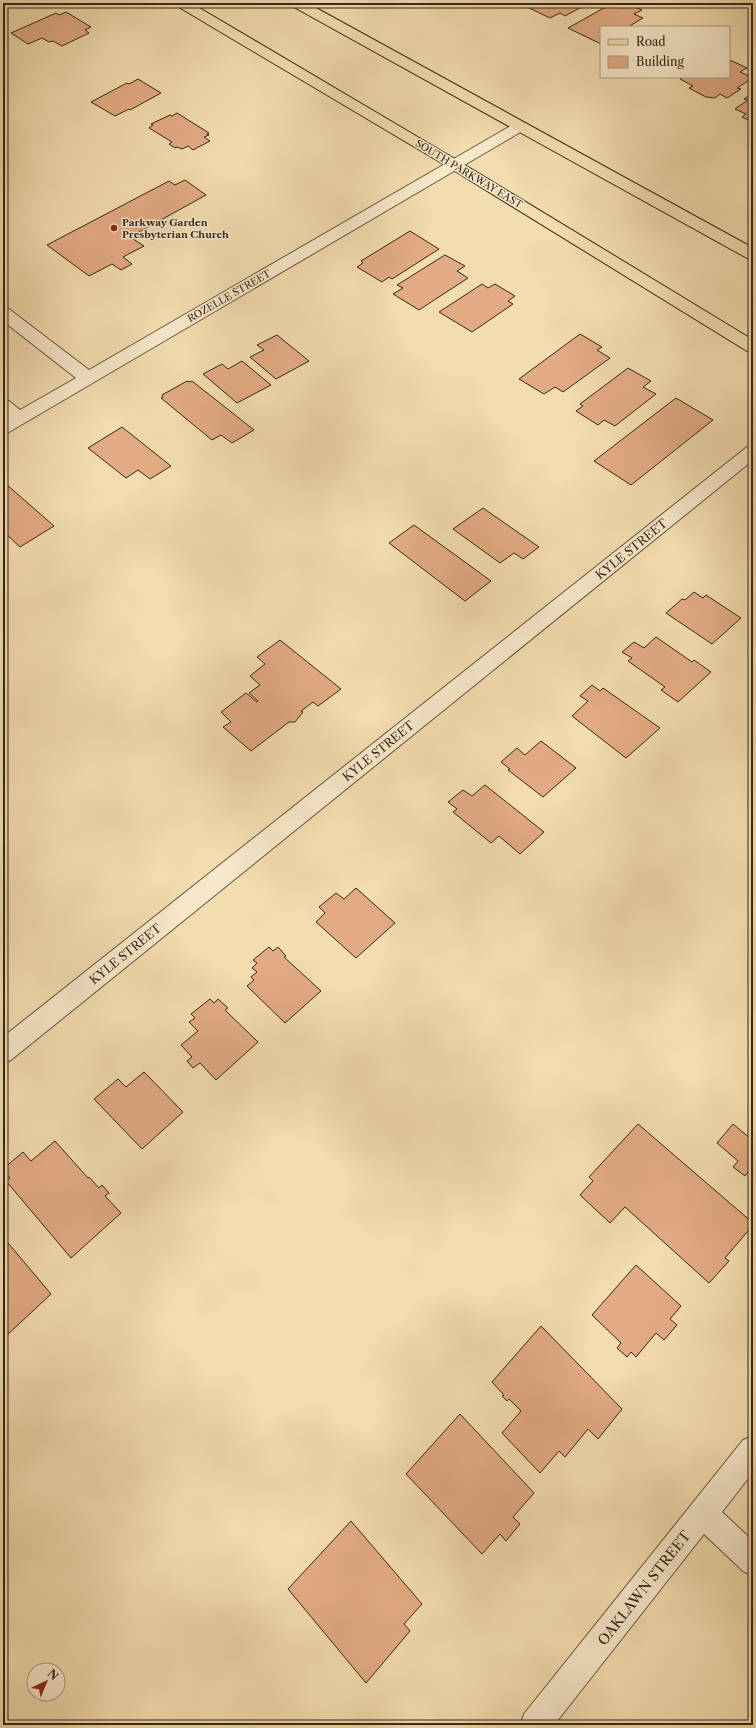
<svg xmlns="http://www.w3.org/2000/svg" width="756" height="1728" font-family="'Libre Caslon Text',serif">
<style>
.building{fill:#e3ab84;stroke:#342718}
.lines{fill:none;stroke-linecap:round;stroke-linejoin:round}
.minor-casing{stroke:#64543e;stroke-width:2}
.major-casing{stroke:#342718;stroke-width:2}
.minor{fill:#f7e8ca;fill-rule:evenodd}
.major{fill:#f3dcae;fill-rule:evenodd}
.poi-dot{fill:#8f2418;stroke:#f7e8ca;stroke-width:1.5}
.labels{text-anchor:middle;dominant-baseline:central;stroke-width:3;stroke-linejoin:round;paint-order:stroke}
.far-street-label{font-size:10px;fill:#342718;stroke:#f7e8ca}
.far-poi-label{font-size:10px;font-weight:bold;fill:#342718;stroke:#f7e8ca;text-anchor:start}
.street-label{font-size:12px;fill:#342718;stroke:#f7e8ca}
.near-street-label{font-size:14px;fill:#342718;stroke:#f7e8ca}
</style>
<rect width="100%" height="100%" fill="#f3dcae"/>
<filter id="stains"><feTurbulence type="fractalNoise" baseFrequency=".005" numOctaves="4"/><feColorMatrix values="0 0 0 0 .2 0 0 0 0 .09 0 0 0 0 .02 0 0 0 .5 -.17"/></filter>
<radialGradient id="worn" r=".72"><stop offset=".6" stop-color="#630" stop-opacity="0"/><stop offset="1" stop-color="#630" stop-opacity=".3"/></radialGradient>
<path class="building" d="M534,3h55l-24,13 -5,-3 -10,5 -23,-11z
M611,4l11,4 7,-4 13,6 -8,4 9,4 -15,9h-27v17l-33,-16z
M66,12l25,15 -6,3 4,3 -27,13 -9,-5 -4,1 -7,-4 -14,6 -17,-11 45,-20 3,2z
M730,60l17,8 -7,4 13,6 -16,10 4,1 -14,9 -7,-4 -5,4 -9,-1 -17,-9 4,-2 -13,-7 3,-2h46z
M138,79l23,14 -31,17 -1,-1 -14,7 -24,-14 36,-19 2,1z
M753,93v29l-11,-5 4,-3 -11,-5 13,-9 -4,-1z
M177,113l32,20 -2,1 2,1 -5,2 6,4 -17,9 -5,-4 -6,3 -5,-2 -2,1 -6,-4 3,-2 -23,-14 4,-3 -2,-1 19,-9 2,1z
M185,180l21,15 -76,42 14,9 -21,11 9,7 -11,6 -9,-6 -23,12 -42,-31 122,-64 6,4z
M410,231l29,18 -47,30 -3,-2 -7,5 -25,-15 6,-4 -2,-2z
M445,255l20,11 -8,5 11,7 -49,32 -26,-16 10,-6 -6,-3z
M482,284l6,4 7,-4 20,12 -7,5 5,3 -41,28 -33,-20z
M580,334l22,13 -5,3 13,8 -47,34 -8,-5 -11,7 -25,-15z
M277,335l32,26 -33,18 -26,-22 14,-7 -7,-5z
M242,361l29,24 -34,18 -34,-29 19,-10 6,5z
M628,368l23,13 -8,6 13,7 -41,32 -11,-6 -6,5 -22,-14 7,-5 -3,-2z
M187,381l2,1 3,-1 62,49 -22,13 -11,-8 -9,5 -51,-42 2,-1 -1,-2z
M676,398l37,22 -82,65 -37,-24z
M122,427l49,39 -21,13 -12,-9 -12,8 -38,-30z
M6,484l48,42 -34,21 -17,-16v-45z
M483,508l56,39 -16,12 -9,-6 -14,10 -47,-34z
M414,525l77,56 -26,20 -76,-58z
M694,592l9,6 3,-3 35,23 -29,26 -46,-31 16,-14 3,1z
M656,637l36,25 2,-2 17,12 -33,30 -17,-12 4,-3 -37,-26 4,-3 -10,-6 12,-10 10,6z
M280,640l61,49 -23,17 -5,-4 -12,9 2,1 -8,10h-6l-38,29 -28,-24 8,-5 -10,-10 25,-19 11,9 1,-1 -9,-8 11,-8 -10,-9 15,-12 -8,-7z
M592,685l8,6 3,-3 57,40 -34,30 -54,-42 16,-15 -8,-5z
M541,741l35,27 -33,29 -35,-27 2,-1 -9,-7 16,-14 8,7z
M485,785l59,47 -24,22 -21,-18 -8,7 -38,-31 4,-3 -9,-7 15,-12 9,6z
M356,888l39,35 -39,35 -40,-36 9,-9 -6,-6 17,-14 8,6z
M269,947l4,4 5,-4 8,9 -2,1 37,34 -36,32 -38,-37 7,-6 -3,-3 6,-5 -5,-4 5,-5 -4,-3z
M210,999l4,4 4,-4 10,9 -3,2 33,32 -42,38 -16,-17 -7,5 -6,-7 5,-4 -11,-12 17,-14 -9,-9 6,-4 -4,-4z
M144,1072l39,40 -41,37 -48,-50 24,-20 8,8z
M638,1124l115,99v2l-28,33 4,3 -20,22 -84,-76 -15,16 -30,-28 13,-14 -4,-4z
M733,1124l18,15 2,-2v37l-4,-3 -4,5 -12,-9 5,-6 -21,-18z
M55,1141l33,37 1,-1 10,11 3,-3 7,8 -4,3 16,17 -50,45 -65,-77 4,-3 -7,-9 20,-17 8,9z
M3,1237l48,57 -46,43 -2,-2z
M636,1265l45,41 -11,13 7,6 -13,15 -8,-7 -20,24 -5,-5 -4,5 -10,-9 4,-5 -29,-28z
M541,1326l81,83 -24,30 -10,-10 -23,28 -6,-6 -19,22 -38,-40 19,-22 -12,-12 -2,2 -5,-5 2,-1 -12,-13z
M460,1414l74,79 -21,24 7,7 -14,17 -6,-7 -18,20 -76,-80z
M351,1521l71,83 -18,20 6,7 -44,52 -78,-94z"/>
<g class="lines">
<defs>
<path id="minor" d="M519,123l5,1 2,3 -2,3 -515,302 -6,2v-14l4,-2 -4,-4v-15l6,2 11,9 56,-32 -73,-57v-13l6,1 80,61 425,-246z
M753,445v15l-742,600 -8,3v-26l744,-590z
M753,1436v36l-31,40 31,29v35l-10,-5 -39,-37 -150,191h-34l4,-11 219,-274z"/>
<path id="major" d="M175,3h16l269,159 293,178v12l-6,-1 -297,-183 -273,-162z
M290,3h17l446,245v12l-6,-2 -455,-252z"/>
</defs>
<use href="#minor" class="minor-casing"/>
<use href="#major" class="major-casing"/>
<use href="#minor" class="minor"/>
<use href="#major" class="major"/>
</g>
<circle class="poi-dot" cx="114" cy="228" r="4"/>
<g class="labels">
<g class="far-street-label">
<text transform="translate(469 174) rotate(31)">SOUTH PARKWAY EAST</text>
<text transform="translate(229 296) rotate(-30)">ROZELLE STREET</text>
</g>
<g class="far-poi-label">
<text x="122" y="222">Parkway Garden<tspan x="122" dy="12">Presbyterian Church</tspan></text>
</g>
<g class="street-label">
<text transform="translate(631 549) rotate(-39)">KYLE STREET</text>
<text transform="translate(378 751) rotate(-39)">KYLE STREET</text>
<text transform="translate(125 954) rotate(-39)">KYLE STREET</text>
</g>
<g class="near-street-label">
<text transform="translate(644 1588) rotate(-52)">OAKLAWN STREET</text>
</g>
</g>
<rect width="756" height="1728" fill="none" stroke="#f3dcae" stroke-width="16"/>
<rect x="4" y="4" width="748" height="1720" fill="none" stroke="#342718" stroke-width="2"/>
<rect x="8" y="8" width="740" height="1712" fill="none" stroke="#342718"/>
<rect x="600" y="26" width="130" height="52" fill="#f7e8ca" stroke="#a99b83"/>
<rect x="608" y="39" width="20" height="6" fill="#f3dcae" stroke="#a99b83"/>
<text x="636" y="46" font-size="12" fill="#342718">Road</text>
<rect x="608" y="56" width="20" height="12" fill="#e3ab84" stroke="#a99b83"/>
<text x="636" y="66" font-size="12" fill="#342718">Building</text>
<g transform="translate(46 1682) rotate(44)"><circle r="19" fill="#f7e8ca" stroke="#a99b83"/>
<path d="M0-3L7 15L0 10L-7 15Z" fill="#8f2418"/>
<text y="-6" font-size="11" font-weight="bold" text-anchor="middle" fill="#342718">N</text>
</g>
<rect width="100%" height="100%" filter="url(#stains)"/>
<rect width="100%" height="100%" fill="url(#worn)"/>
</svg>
